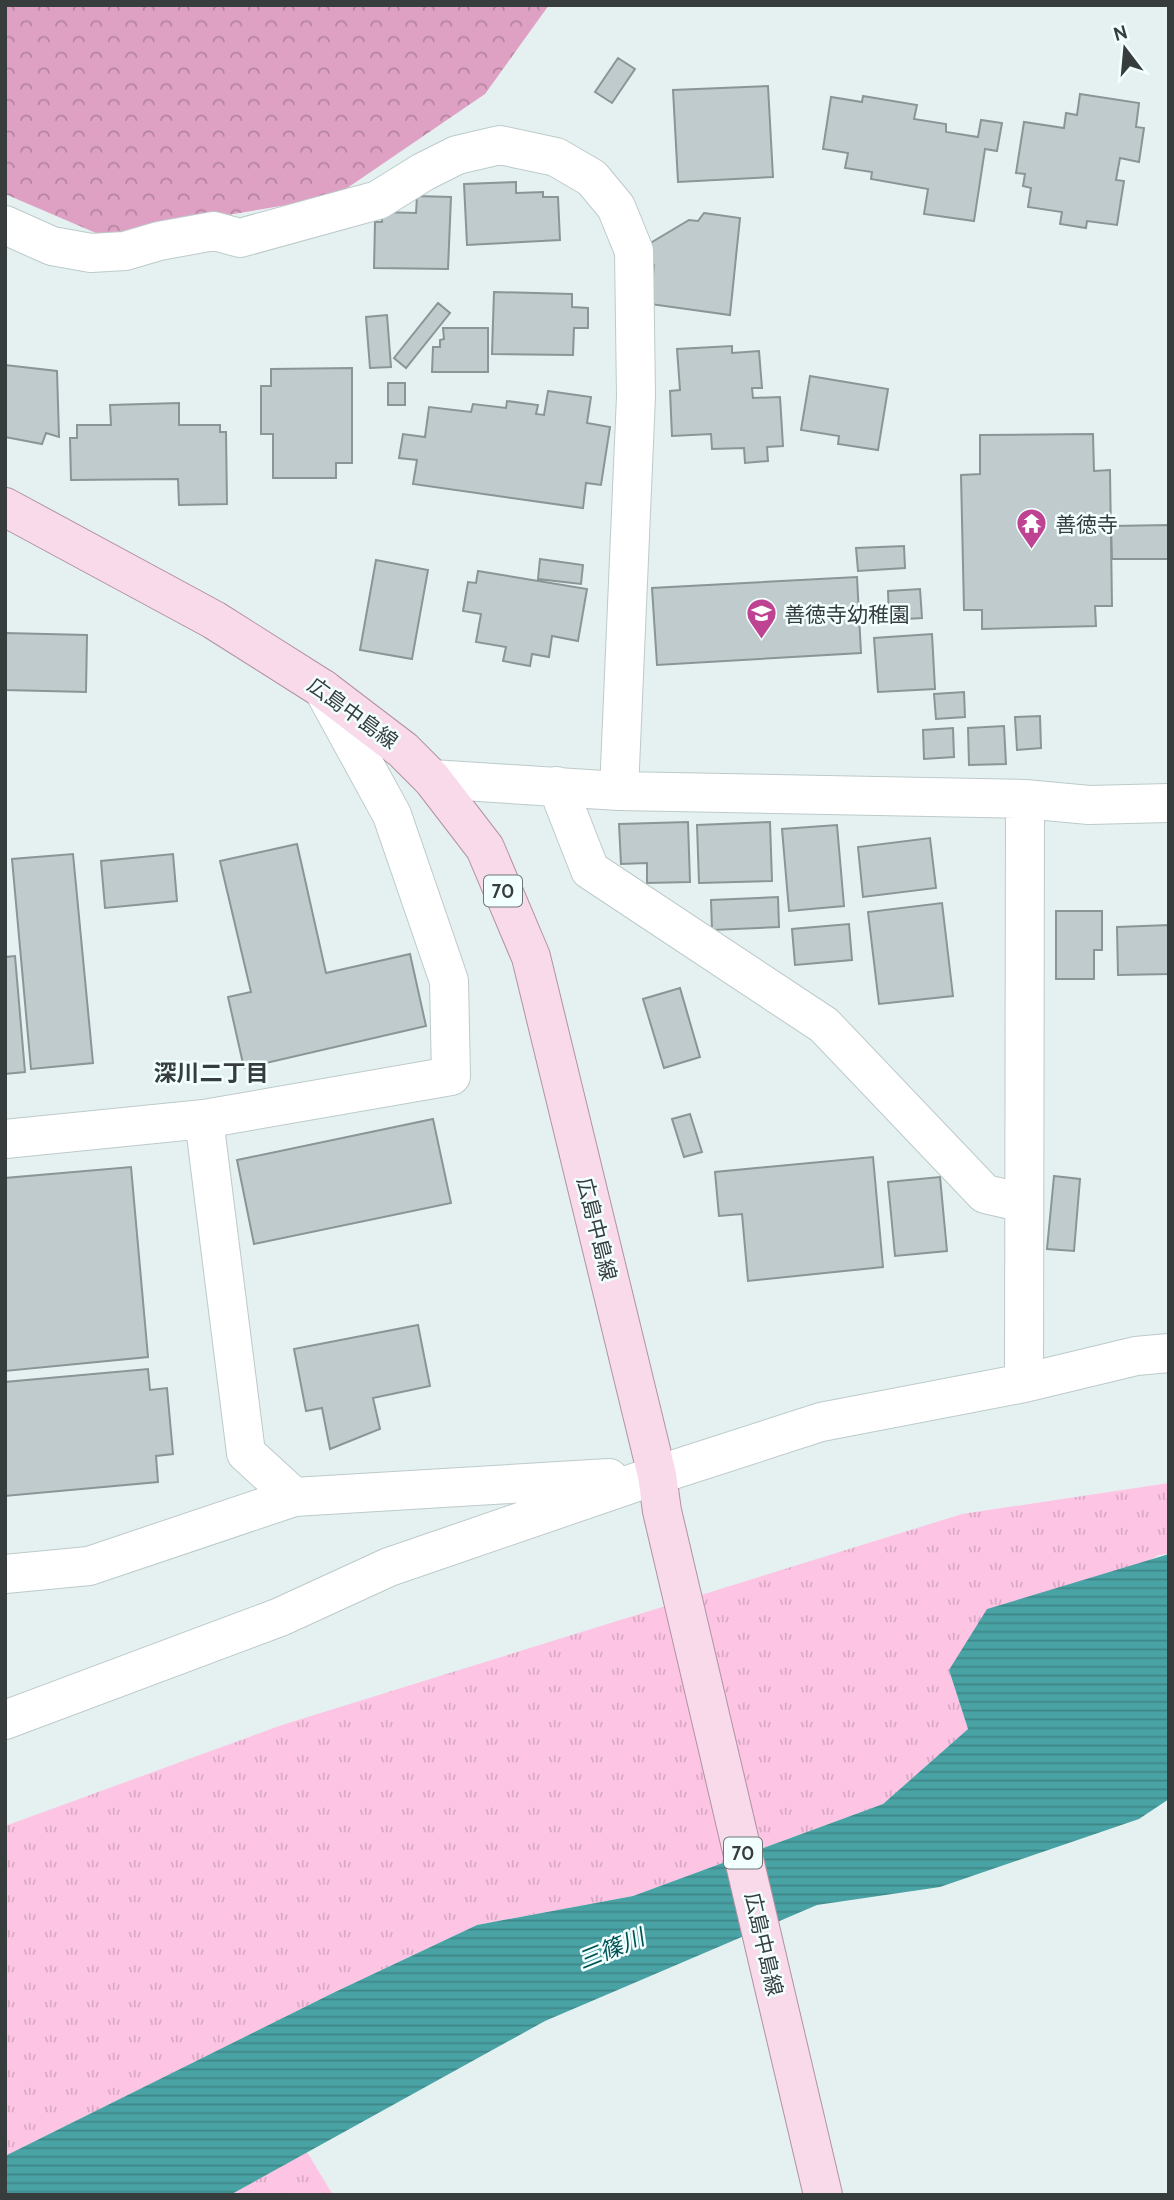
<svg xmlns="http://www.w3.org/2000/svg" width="1174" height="2200" font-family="Cabin,'Noto Sans JP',sans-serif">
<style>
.grass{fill:url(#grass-tufts)}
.forest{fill:url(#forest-crowns)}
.water{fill:url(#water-rules)}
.building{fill:#bfcbcc;stroke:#8a9595;stroke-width:2}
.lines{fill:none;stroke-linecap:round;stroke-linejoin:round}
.minor-casing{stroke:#bdcaca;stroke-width:40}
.major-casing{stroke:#b192a4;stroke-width:40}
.minor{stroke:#fff;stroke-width:38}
.major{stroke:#f8daea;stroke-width:38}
.labels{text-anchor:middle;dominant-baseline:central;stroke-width:5;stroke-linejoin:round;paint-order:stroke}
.shield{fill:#f2ffff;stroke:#6f7677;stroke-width:2}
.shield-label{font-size:19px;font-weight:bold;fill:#373c3d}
.poi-label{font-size:21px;fill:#373c3d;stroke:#f2ffff;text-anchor:start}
.street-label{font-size:21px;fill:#373c3d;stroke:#f2ffff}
.neighbourhood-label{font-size:23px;font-weight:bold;fill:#373c3d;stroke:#f2ffff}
.water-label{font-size:23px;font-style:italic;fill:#005355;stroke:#f2ffff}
</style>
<defs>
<pattern id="grass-tufts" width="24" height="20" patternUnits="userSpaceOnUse" patternTransform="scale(1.75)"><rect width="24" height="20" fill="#fdc4e4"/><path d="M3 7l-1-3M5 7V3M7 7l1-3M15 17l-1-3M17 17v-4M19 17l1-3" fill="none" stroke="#d9a9c4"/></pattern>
<pattern id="forest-crowns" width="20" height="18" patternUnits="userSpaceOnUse" patternTransform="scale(1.75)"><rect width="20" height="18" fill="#dea0c3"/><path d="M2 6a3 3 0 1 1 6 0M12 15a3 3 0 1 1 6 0" fill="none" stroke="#b584a0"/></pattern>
<pattern id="water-rules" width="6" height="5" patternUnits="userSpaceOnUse" patternTransform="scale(1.75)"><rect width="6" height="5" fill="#49a3a5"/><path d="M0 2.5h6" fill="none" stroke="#3e8688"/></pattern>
</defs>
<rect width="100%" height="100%" fill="#e5f1f1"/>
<path class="grass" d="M1169,1483v71l-10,1 -210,115 19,59 -85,75 -250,92 -156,29 -142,67 -330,164v-330l277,-101 680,-211z
M307,2152l26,43h-103z"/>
<path class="forest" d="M5,5h544l-64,89 -151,103 -231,39 -98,-42z"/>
<path class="water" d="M1169,1554v245l-30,20 -199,68 -123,18 -272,116 -315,174h-225v-39l330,-164 142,-67 156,-29 250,-92 85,-75 -19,-59 38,-61z"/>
<path class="building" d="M618,58l17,11 -23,34 -17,-11z
M768,86l5,91 -95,5 -5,-92z
M1080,94l59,9 -3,24 8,1 -5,34 -19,-4 -4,22 8,1 -7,44 -30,-4 -1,7 -26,-4 2,-12 -34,-5 3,-19 -8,-2 2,-12 -9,-1 8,-51 40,6 2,-15 11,2z
M863,96l54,9 -3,14 32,5v8l32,5 3,-17 21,3 -5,28 -12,-2 -11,72 -50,-7 4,-25 -57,-10 1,-7 -27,-4 3,-15 -25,-4 8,-52 31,5z
M516,182v11l27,-1v5h15l2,43 -93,5 -3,-61z
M417,196l34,1 -3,72 -74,-1 1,-46h7v-10l34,1z
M704,213l36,5 -10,97 -80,-11 4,-39 -10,1 3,-21 42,-25 9,1z
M494,292l78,2v13l16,1v20h-14l-1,27 -81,-1z
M438,303l12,10 -44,55 -12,-10z
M387,315l4,52 -21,1 -4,-51z
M443,328h45v44h-56l1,-25h7v-7l4,-1z
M732,346v7l27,-2 3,37h-10l1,10 27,-1 3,49 -16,1 1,14 -23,2 -1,-15 -32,1 -1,-15 -39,2 -2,-45 10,-1 -3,-41z
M5,365l52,6 2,66 -13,-4 -4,11 -37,-7z
M352,368v95h-16v15h-63v-44h-12v-48h10v-17z
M810,376l78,13 -10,61 -40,-6 1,-8 -38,-6z
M388,383h17v22h-17z
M548,391l43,6 -4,26 23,4 -9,58 -15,-2 -3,25 -170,-24 4,-24 -18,-2 4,-24 22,3 4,-30 42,5 2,-8 33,4 1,-7 31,4 -2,9 8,1z
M179,403v22h41v7h6l1,72 -48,1 -1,-26 -107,1 -1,-42h7v-13h34l-1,-20z
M1093,434l1,37 16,-1 2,136h-17l1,20 -114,3v-19h-18l-3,-135 19,-1v-39z
M1169,525v34h-57l-1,-33z
M904,546l1,22 -47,3 -2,-23z
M540,559l43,6 -2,19 -43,-5z
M376,560l52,10 -16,89 -52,-9z
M478,571l109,18 -9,52 -26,-5 -3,21 -17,-3 -2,12 -27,-5 3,-14 -30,-5 5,-28 -18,-3 5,-29 8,1z
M857,577l4,76 -204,12 -5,-77z
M920,589l2,29 -33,2 -1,-29z
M5,633l82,2 -1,57 -81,-2z
M932,634l3,55 -57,3 -4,-54z
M964,692l1,25 -29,2 -2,-25z
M1040,716l1,32 -24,2 -2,-33z
M1004,726l2,38 -37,1 -1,-37z
M953,728l1,29 -30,2 -1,-29z
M688,822l2,60 -43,1v-20l-26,1 -2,-40z
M770,822l2,59 -73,2 -2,-58z
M837,825l7,81 -55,5 -7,-82z
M930,838l6,50 -73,9 -5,-50z
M297,844l29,129 84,-19 16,72 -182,42 -16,-71 23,-5 -31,-131z
M73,854l20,209 -62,6 -19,-210z
M173,854l4,47 -72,7 -4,-47z
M778,897l1,30 -67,3 -1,-30z
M942,903l11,93 -74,8 -11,-92z
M1056,911h46v39h-8v29h-38z
M849,924l3,36 -57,5 -3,-36z
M1169,925v49l-51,1 -1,-48z
M15,956l10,116 -20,2v-117z
M680,988l20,69 -36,11 -21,-69z
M690,1114l12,38 -18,5 -12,-38z
M433,1119l18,84 -197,41 -17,-84z
M873,1157l10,110 -135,14 -6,-67 -23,2 -4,-44z
M131,1167l17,190 -143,14v-193z
M1054,1176l26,3 -6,72 -27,-2z
M940,1177l7,74 -52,5 -7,-74z
M418,1325l12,61 -57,12 7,31 -50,20 -8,-41 -16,3 -12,-62z
M148,1369l2,21 17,-2 6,66 -17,2 2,26 -153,14v-114z"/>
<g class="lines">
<defs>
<path id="minor" d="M5,225l47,21 39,7 34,-2 34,-10 55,-10 26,7 138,-38 45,-28 34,-17 43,-10 56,12 36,21 24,29 18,44 2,145 -17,395
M432,779l187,12 406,8 64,6 80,-2
M557,786l33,84 234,155 161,169 39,9
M204,1119l42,334 48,44 315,-19
M5,1139l199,-20 247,-43 -2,-95 -57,-166 -69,-126
M1024,1383l1,-584
M5,1574l84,-8 205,-69
M5,1720l275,-103 109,-50 268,-92 164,-53 203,-39 112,-27 33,-3"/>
<path id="major" d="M5,507l209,113 109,69 80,61 29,29 53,69 46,109 126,518 5,36 161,684"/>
</defs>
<use href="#minor" class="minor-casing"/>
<use href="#major" class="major-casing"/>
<use href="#minor" class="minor"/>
<use href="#major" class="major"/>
</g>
<defs>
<symbol id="temple-pin" viewBox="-11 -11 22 30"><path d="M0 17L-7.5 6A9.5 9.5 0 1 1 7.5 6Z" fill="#bf4393" stroke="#f2ffff"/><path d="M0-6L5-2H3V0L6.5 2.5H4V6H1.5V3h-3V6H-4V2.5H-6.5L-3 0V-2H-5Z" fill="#fff"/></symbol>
<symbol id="school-pin" viewBox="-11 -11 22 30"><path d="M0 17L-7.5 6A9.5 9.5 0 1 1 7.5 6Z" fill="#bf4393" stroke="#f2ffff"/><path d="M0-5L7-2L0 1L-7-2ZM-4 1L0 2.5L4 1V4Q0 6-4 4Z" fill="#fff"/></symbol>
</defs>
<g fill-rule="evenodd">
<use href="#temple-pin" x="1014" y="506" width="35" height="47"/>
<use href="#school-pin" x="744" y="596" width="35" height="47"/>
</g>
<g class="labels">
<g class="shield">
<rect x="484" y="875.5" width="38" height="31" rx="5"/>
<rect x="724" y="1837.5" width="38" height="31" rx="5"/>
</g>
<g class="shield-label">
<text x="503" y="891">70</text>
<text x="743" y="1853">70</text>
</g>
<g class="poi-label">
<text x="1055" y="524">善徳寺</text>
<text x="784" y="614">善徳寺幼稚園</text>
</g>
<g class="street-label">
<text transform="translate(353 713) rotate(36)">広島中島線</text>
<text transform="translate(597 1229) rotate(76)">広島中島線</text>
<text transform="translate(764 1944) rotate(77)">広島中島線</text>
</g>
<g class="neighbourhood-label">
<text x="211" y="1073">深川二丁目</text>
</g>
<g class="water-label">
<text transform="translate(611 1949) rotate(-22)">三篠川</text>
</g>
</g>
<rect width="1174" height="2200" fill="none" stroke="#373c3d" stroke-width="14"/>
<g transform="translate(1125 49) rotate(344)" stroke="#f2ffff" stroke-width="5" paint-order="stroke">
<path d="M0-5L12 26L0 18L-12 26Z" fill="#373c3d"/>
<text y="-10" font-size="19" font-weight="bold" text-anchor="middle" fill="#373c3d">N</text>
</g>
</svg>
